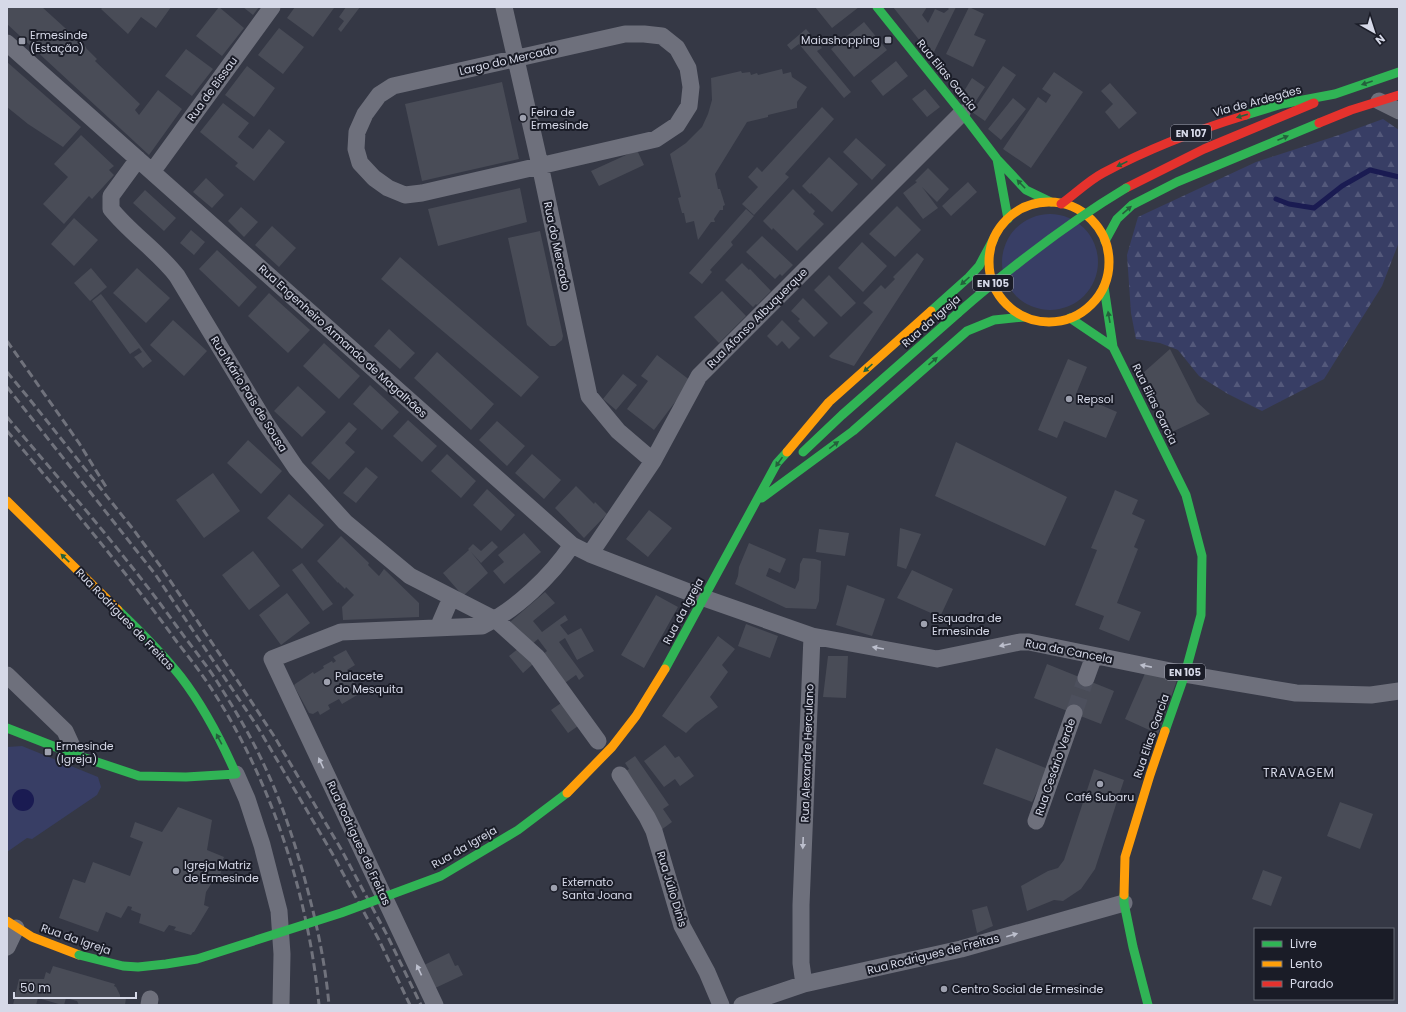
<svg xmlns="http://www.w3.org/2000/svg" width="1406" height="1012" font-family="Poppins,sans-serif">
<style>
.green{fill:#383e65}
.forest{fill:url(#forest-firs)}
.water{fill:#1a1b52}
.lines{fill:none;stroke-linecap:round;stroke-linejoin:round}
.stream{stroke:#1a1b52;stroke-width:5}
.building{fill:#494c57}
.street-tunnel{stroke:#4d505d;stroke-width:17;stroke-dasharray:17 8;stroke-linecap:butt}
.street{stroke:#6e707c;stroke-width:17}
.fast{stroke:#30b455;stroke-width:9}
.slow{stroke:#ff9f0a;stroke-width:9}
.jam{stroke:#e5322d;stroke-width:9}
.rail{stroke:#70727c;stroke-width:3;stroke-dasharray:8 4;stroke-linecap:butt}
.fast-bridge{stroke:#30b455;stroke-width:9}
.slow-bridge{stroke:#ff9f0a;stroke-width:9}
.oneway{fill:#24603c}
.oneway2{fill:#bcbfcd}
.poi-dot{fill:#9ea1af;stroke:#1a1c27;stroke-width:1.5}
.labels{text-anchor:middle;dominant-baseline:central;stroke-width:4;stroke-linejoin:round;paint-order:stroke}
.shield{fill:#1a1c27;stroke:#9ea0ae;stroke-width:1}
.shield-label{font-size:10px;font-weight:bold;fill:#d6d9e8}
.poi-label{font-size:11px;fill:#d6d9e8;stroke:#1a1c27;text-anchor:start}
.street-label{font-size:11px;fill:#d6d9e8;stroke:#1a1c27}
.neighbourhood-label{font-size:12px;letter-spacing:1px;fill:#d6d9e8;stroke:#1a1c27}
</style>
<defs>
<pattern id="forest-firs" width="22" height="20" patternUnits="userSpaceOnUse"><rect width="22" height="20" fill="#383e65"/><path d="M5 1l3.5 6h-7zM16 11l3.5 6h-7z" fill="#54597b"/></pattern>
</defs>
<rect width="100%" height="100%" fill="#353845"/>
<path class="green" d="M1002 262a48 48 0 1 1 96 0a48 48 0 1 1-96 0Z
M22,746l76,31 3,10 -4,8 -65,44 -5,-1 -20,14v-105z"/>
<path class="forest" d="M1383,119l16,11v112l-17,44 -58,93 -62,32 -34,-17 -29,-18 -21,-26 -18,-7 -24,-4 -5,-26 -4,-58 11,-38 118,-55 83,-27z"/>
<path class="water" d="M12 800a11 11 0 1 1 22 0a11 11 0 1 1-22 0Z"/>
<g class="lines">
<path class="stream" d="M1276,199l13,5 25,4 28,-22 28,-16 29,7"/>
</g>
<path class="building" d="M7,7h35l44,40v1l11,11 -2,2 45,43 -5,6 4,5 19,-25 24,19 -33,46 -142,-131z
M103,7h24l2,1 1,-1h41l-15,21 -15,-11 -13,17 -27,-25z
M219,7l25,21 -22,28 -26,-20z
M243,7h16l-6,8z
M295,7h38l1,1 -21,29 -26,-19z
M346,7h14l-19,25 -3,-3 6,-8 -5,-4z
M815,7h44l-27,21z
M893,7h34l-5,8 6,8 7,-14 9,4 5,-4 -2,-2h9l-24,49z
M969,7l15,7 -10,21 12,5 -13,27 -27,-13z
M864,22l23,28 -33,27 -23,-28z
M279,28l25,19 -21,27 -25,-19z
M806,29l16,19 -5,3 34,41 -7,6 -45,-54 -8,6 -4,-5z
M186,49l27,20 -21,27 -27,-20z
M896,61l12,15 -25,20 -12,-15z
M7,62l74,65 -18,20 -35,-23 -21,-17z
M247,66l28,22 -21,29 -29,-22z
M1003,66l13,9 -31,46 -13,-9z
M782,69l1,5 8,-2 1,5 15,10 -10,15v6l-29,7v2l-21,5 -32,52 3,15h2l5,16 -2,1v4h-3l-6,9 1,3h-4l-13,18 -4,-19 -8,2 -2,-10h-2l-4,-15 3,-1 -11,-43 16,-11 16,-16 6,-13 4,-14 -1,-22 30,-7 1,2 8,-1 1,3 6,-2 1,2z
M1054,72l29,20 -52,76 -28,-19 35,-52 8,6 5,-8 -9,-6z
M972,78l13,9 -11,17 -13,-8z
M502,82l17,77 -97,22 -17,-77z
M1110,83l27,30 -18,16 -14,-17 8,-8 -12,-13z
M925,89l15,18 -13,10 -15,-18z
M1013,98l13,11 -25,31 -13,-11z
M223,103l26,20 -11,14 15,12 16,-20 16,13 -31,39 -19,-15 3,-3 -38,-31z
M822,107l12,12 -49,55 4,3 -35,38 -12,-11 16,-17 -10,-10 9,-10 5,5z
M81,135l33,31 -5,4 5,5 -22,24 -3,-3 -25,28 -21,-20 25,-27 -14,-13z
M856,138l30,27 -14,15 -29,-28z
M637,150l7,15 -45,21 -8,-15z
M829,157l29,27 -26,28 -21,-19 -1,1 -8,-8z
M928,168l21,21 -12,13 -15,-15 16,21 -15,11 -20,-26 14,-11 -2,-1z
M206,178l18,17 -12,13 -19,-16z
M968,182l9,10 -26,24 -9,-10z
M520,188l7,34 -89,24 -10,-37z
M793,189l22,22 -2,3 11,10 -27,27 -24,-23 -1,2 -9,-9z
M145,190l31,28 -12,13 -31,-28z
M897,206l24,24 -26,27 -26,-23z
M241,207l17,15 -14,15 -16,-16z
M746,209l8,7 -23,26 2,3 -23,25 2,2 -10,12 -13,-11z
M74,218l24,22 -24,26 -23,-22z
M272,226l24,22 -17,19 -24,-22z
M191,230l14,12 -11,13 -14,-12z
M540,231l23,105 -1,4 -7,6h-5l-23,-21 -19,-87z
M762,236l31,29 -11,11 -2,-2 -5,5 -29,-27z
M862,242l25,24 -24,26 -25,-24z
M217,250l40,37 -18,20 -40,-38z
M917,253l7,6 -70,107 -23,-8 -2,-2 44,-44 -10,-9 18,-18 4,4 10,-10 -2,-2z
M400,257l139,120 -18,20 -140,-118z
M742,263l7,7 1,-1 21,22 -14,14 -1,-1 -3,3 -28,-27z
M91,268l16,19 -17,14 -16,-18z
M137,268l33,30 -24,25 -33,-30z
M829,275l27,28 -15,14 -27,-27z
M722,291l24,25 -27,27 -25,-26z
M269,293l41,37 -22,23 -40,-37z
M101,294l51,67 -9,7 -9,-11 8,-5 -3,-4 -9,6 -38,-53z
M803,298l25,25 -14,14 -16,-16 2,-2 -9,-8z
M173,320l34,31 -23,25 -34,-31z
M782,320l18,18 -11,11 -7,-8 -5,5 -10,-10z
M389,329l26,24 -15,16 -26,-23z
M324,343l36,33 -21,23 -36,-33z
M1170,349l27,53 13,12 -38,18 -29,-59z
M437,352l57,52 -23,26 -57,-52z
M657,355l34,26 -37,49 -27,-21 21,-28 -7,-5z
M1068,359l19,8 -11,27 41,18 -11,26 -42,-17 -7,17 -19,-8z
M623,374l14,11 -21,25 -13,-11z
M370,385l29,27 -17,18 -29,-26z
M298,386l28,26 -24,25 -28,-26z
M408,420l29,26 -15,16 -29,-26z
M497,421l28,25 -18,20 -28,-26z
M349,422l8,7 -12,14 10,9 -26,28 -18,-17z
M248,440l34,31 -21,23 -34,-31z
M956,442l111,55 -22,49 -110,-50z
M447,454l29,27 -15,17 -30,-27z
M532,454l29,26 -17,19 -29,-26z
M366,467l12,10 -22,26 -13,-10z
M213,473l27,38 -36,27 -28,-38z
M576,486l18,18 1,-2 12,12 -23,24 -29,-30z
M487,489l28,26 -14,16 -28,-26z
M1115,490l23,10 -6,14 13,6 -11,27 4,2 -21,54 24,9 -12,29 -30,-12 5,-13 -29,-11 22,-55 -6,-2z
M289,494l35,31 -22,24 -35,-31z
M649,510l23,18 -24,29 -22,-18z
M900,528l21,6 -15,35 -9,-3z
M819,529l30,4 -4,23 -29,-4z
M524,533l17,19 -37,32 -11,-13 11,-9 -6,-7z
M341,536l28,27 -1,2 11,11 5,-7 35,34v14l-76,3 -1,-13 12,-12 -8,-8 -1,2 -7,-7v1l-21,-22z
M492,541l6,6 -17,16 -10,-11 17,21 -25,23 -20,-23 26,-23 -1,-1 5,-5 8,7z
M749,543l37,16 -6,14 -11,-5 -3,8 29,13 4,-9 1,-16 3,-6 12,1 6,2 -2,40 -3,8 -30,-1 -51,-24 3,-8 1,-9z
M253,551l27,35 -31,24 -27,-35z
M302,563l31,41 -10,7 -31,-41z
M912,570l41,19 -13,28 -43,-19z
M847,585l38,14 -13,37 -36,-11z
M545,592l10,11 -22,18 9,11 23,-17 3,5 -8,5 8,10 13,-7 13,23 -17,9 -12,-22 -6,4 25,34 -5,4 -3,-5 -14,10 -21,-29 6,-5 -9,-12 -8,7 -20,-24z
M287,593l23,30 -29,22 -22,-30z
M656,595l22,12 -34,61 -23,-13z
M746,624l32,12 -8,22 -32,-12z
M718,636l17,13 -13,16 6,7 -18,25 8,10 -23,17 -9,9 -24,-17z
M519,648l14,16 -10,9 -14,-17z
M346,650l9,15 -8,5 11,18 -2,1 3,5 -17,10 -3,-5 -11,6 2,4 -10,6 -2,-4 -5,3 -4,-1 -15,-27 1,-2 18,-12 1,2 10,-6 -1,-2 9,-5 1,2 3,-2 -3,-4z
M828,656h20l-2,42 -23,-1z
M1047,664l67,27 -13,33 -67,-26z
M1146,671l32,6 -20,57 -33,-15z
M564,701l17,23 -13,9 -17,-23z
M665,745l10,13 4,-2 15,20 -14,10 -5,-7 -11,8 -20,-26z
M996,748l52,21 -16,33 -49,-18z
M635,756l34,49 -6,4 9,13 -11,8 -39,-56 7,-5 -4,-6z
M1094,769l30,11 -29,89 -14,20 -18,12 -9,-1 -27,11 -6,-25 27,-15 10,-3 6,-8z
M1340,802l33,12 -13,35 -33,-13z
M178,807l34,13 -5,30 17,7 -4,9 2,1 -3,15 -6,-1 -7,11 -2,13 5,2 -15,25h-1l-2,3 -17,-5 2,-3 -7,-2 -5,7 -25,-9 2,-9 -10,-4 1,-3 -4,-1 -7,12 -15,-6 -8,20 -39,-14 14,-39 12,4 8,-21 37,14 13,-34 -13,-5 5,-15 27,10z
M1263,870l19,7 -11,29 -19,-7z
M987,906l6,20 -16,7 -5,-23z
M449,953l6,13 3,-1 5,10 -30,14 -11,-23z
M53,966l62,18 -1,2 2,1 4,8v2l6,1 -1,7h-46l-2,-4 -11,-3 -2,7h-2l-24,-7 -2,7h-23l6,-26h25l2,-7 4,2z"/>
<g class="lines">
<path class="street-tunnel" d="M1074,713l12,-35"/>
<path class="street" d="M504,7l36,158 49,231 29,35 35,30
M625,34h19l18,2 15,12 11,20 3,19 -2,19 -12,19 -21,14 -234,54 -17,2 -17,-7 -14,-10 -14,-15 -4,-14 1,-17 8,-18 14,-19 14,-9z
M7,43l565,502 18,9 114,44 108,38 125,23 83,-17h9l156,32 111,19 75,2 28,-4
M1379,101l20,10
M138,159l-27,37v13c20,25 47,42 66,67l88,146 31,46 49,54 65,54 86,44 41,37 61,84
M152,172l120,-165
M590,554l63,-93 46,-85 263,-263
M438,628l13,-30
M7,675l58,56 11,24
M1086,678l8,-22
M236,774l11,25 15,46 17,66 3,43 -1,51
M620,775l27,42 7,14 28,95 25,46 14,33
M1036,821l38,-108
M7,947l9,-19
M804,984l-3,-21v-58l11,-269
M149,1005l1,-6
M435,1005l-163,-346 69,-27 141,-6c34,-16 69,-50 90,-81
M742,1005l62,-21 157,-35 163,-46"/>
<path class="fast" d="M877,7l85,106 35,46 29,31 25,12
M1246,115l36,-11 53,-10 64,-22
M997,159l11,60
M1105,241l12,-22 15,-14 45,-23 142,-59
M1104,287l9,60 73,148 16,61 -1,59 -16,59 -20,57
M931,311l38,-34 10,-11 15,-28
M1070,318l43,29
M803,452l39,-37 116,-102
M762,498l91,-67 114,-100 27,-11 30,-3
M665,669l112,-206 10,-11
M7,728l69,27 63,21 47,1 50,-3c-15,-34 -32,-67 -55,-97 -19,-24 -41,-46 -63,-67
M1124,895v8l9,44 15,58"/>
<path class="slow" d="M989 262a60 60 0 1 1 120 0a60 60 0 1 1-120 0Z
M787,452l42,-50 102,-91
M7,501l111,109
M1124,895l1,-38 25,-82 15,-44
M7,921l25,16 47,18"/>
<path class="jam" d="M1319,123l32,-13 48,-15
M1126,188l78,-39 110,-46
M1061,204c14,-10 27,-23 42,-31 45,-24 94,-43 143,-58"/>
<path class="rail" d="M7,341l72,102 29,47
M7,372l20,24 106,133 28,38 80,119 33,50 67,113 46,86 34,70
M7,387l148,187 102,152 75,127 47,87 31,65
M7,417c58,69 118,137 171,211 13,18 28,36 40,55 17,27 34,55 47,84 21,45 35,92 47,140 8,32 14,65 17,98
M7,431c59,69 117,138 170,211 11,14 22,28 32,43 62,94 99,208 110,320"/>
<path class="fast-bridge" d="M958,313c53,-46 108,-89 168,-125
M79,955l44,11 15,1 28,-3 31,-5 144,-46 100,-37 77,-46 49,-37"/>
<path class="slow-bridge" d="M567,793l45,-46 24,-31 29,-47"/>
</g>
<defs><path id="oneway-solid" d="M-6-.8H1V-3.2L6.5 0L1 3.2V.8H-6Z"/></defs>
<g class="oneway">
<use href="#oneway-solid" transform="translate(1367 83) rotate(161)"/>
<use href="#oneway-solid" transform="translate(1242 116) rotate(164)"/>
<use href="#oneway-solid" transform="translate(1283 138) rotate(-22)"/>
<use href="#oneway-solid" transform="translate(1122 164) rotate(154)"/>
<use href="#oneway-solid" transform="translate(1021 184) rotate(-134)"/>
<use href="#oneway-solid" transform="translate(1127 210) rotate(-41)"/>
<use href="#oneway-solid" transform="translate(965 281) rotate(138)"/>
<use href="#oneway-solid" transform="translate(1109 317) rotate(-100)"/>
<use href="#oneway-solid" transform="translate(933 361) rotate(-41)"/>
<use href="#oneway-solid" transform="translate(868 368) rotate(138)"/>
<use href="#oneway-solid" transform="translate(834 445) rotate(-37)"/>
<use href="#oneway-solid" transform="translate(779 462) rotate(125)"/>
<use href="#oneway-solid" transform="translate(65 558) rotate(-136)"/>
<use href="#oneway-solid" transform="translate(219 739) rotate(-118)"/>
</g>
<g class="oneway2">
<use href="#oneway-solid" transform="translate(1005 645) rotate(168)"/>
<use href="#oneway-solid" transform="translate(878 648) rotate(-170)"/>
<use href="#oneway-solid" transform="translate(1146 666) rotate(-169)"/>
<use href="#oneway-solid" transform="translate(321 763) rotate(-115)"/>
<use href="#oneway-solid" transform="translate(803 843) rotate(92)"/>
<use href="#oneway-solid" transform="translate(1012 935) rotate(-16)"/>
<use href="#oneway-solid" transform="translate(419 970) rotate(-115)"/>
</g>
<g class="poi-dot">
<rect x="884" y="36" width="8" height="8" rx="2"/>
<rect x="18" y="37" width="8" height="8" rx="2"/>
<circle cx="523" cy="118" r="4"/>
<circle cx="1069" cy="399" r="4"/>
<circle cx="924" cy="624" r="4"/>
<circle cx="327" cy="682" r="4"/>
<rect x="44" y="748" width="8" height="8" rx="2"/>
<circle cx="1100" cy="784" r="4"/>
<circle cx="176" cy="871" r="4"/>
<circle cx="554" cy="888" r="4"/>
<circle cx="944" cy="989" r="4"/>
</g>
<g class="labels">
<g class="shield">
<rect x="1171" y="125" width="40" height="16" rx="3"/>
<rect x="973" y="275" width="40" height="16" rx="3"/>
<rect x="1165" y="664" width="40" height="16" rx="3"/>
</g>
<g class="shield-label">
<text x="1191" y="133">EN 107</text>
<text x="993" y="283">EN 105</text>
<text x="1185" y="672">EN 105</text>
</g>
<g class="poi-label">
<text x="30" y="35">Ermesinde<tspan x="30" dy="13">(Estação)</tspan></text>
<text x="880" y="40" text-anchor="end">Maiashopping</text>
<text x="531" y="112">Feira de<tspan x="531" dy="13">Ermesinde</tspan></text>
<text x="1077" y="399">Repsol</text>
<text x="932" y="618">Esquadra de<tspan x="932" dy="13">Ermesinde</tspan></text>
<text x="335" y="676">Palacete<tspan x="335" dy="13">do Mesquita</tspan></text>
<text x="56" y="746">Ermesinde<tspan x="56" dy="13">(Igreja)</tspan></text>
<text x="1100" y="797" text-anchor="middle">Café Subaru</text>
<text x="184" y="865">Igreja Matriz<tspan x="184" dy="13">de Ermesinde</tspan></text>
<text x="562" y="882">Externato<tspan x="562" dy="13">Santa Joana</tspan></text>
<text x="952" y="989">Centro Social de Ermesinde</text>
</g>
<g class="street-label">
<text transform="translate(508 60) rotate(-13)">Largo do Mercado</text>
<text transform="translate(947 75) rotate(51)">Rua Elias Garcia</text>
<text transform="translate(212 89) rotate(-54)">Rua de Bissau</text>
<text transform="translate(1257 101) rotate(-15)">Via de Ardegães</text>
<text transform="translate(557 246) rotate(78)">Rua do Mercado</text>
<text transform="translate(757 318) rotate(-45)">Rua Afonso Albuquerque</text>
<text transform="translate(931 321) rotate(-41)">Rua da Igreja</text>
<text transform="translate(343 341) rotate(42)">Rua Engenheiro Armando de Magalhães</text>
<text transform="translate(249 394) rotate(58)">Rua Mário Pais de Sousa</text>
<text transform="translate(1155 404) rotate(64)">Rua Elias Garcia</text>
<text transform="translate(683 611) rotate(-62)">Rua da Igreja</text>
<text transform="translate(125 619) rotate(46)">Rua Rodrigues de Freitas</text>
<text transform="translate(1069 651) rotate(11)">Rua da Cancela</text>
<text transform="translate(1151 736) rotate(-71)">Rua Elias Garcia</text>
<text transform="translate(807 753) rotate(-88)">Rua Alexandre Herculano</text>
<text transform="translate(1055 767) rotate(-71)">Rua Cesário Verde</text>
<text transform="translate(359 843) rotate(65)">Rua Rodrigues de Freitas</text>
<text transform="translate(464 847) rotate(-30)">Rua da Igreja</text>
<text transform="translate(672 889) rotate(73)">Rua Júlio Dinis</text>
<text transform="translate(76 939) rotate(19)">Rua da Igreja</text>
<text transform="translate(933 954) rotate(-14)">Rua Rodrigues de Freitas</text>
</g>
<g class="neighbourhood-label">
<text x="1299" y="772">TRAVAGEM</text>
</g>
</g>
<rect width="1406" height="1012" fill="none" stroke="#d6d9e8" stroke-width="16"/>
<rect x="1254" y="928" width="140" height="72" fill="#1a1c27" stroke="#656874"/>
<rect x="1262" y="941" width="20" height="6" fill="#30b455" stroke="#656874"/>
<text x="1290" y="948" font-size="12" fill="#d6d9e8">Livre</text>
<rect x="1262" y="961" width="20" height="6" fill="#ff9f0a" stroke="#656874"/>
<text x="1290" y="968" font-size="12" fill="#d6d9e8">Lento</text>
<rect x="1262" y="981" width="20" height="6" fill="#e5322d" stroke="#656874"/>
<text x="1290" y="988" font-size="12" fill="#d6d9e8">Parado</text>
<g transform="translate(1374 32) rotate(141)" stroke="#1a1c27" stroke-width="3" paint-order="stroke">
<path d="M0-3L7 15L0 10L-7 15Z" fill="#d6d9e8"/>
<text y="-6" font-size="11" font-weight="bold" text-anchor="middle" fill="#d6d9e8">N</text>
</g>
<path d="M14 992v6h122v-6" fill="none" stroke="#d6d9e8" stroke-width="2"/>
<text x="20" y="992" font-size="12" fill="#d6d9e8" stroke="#1a1c27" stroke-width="3" paint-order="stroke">50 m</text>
</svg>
